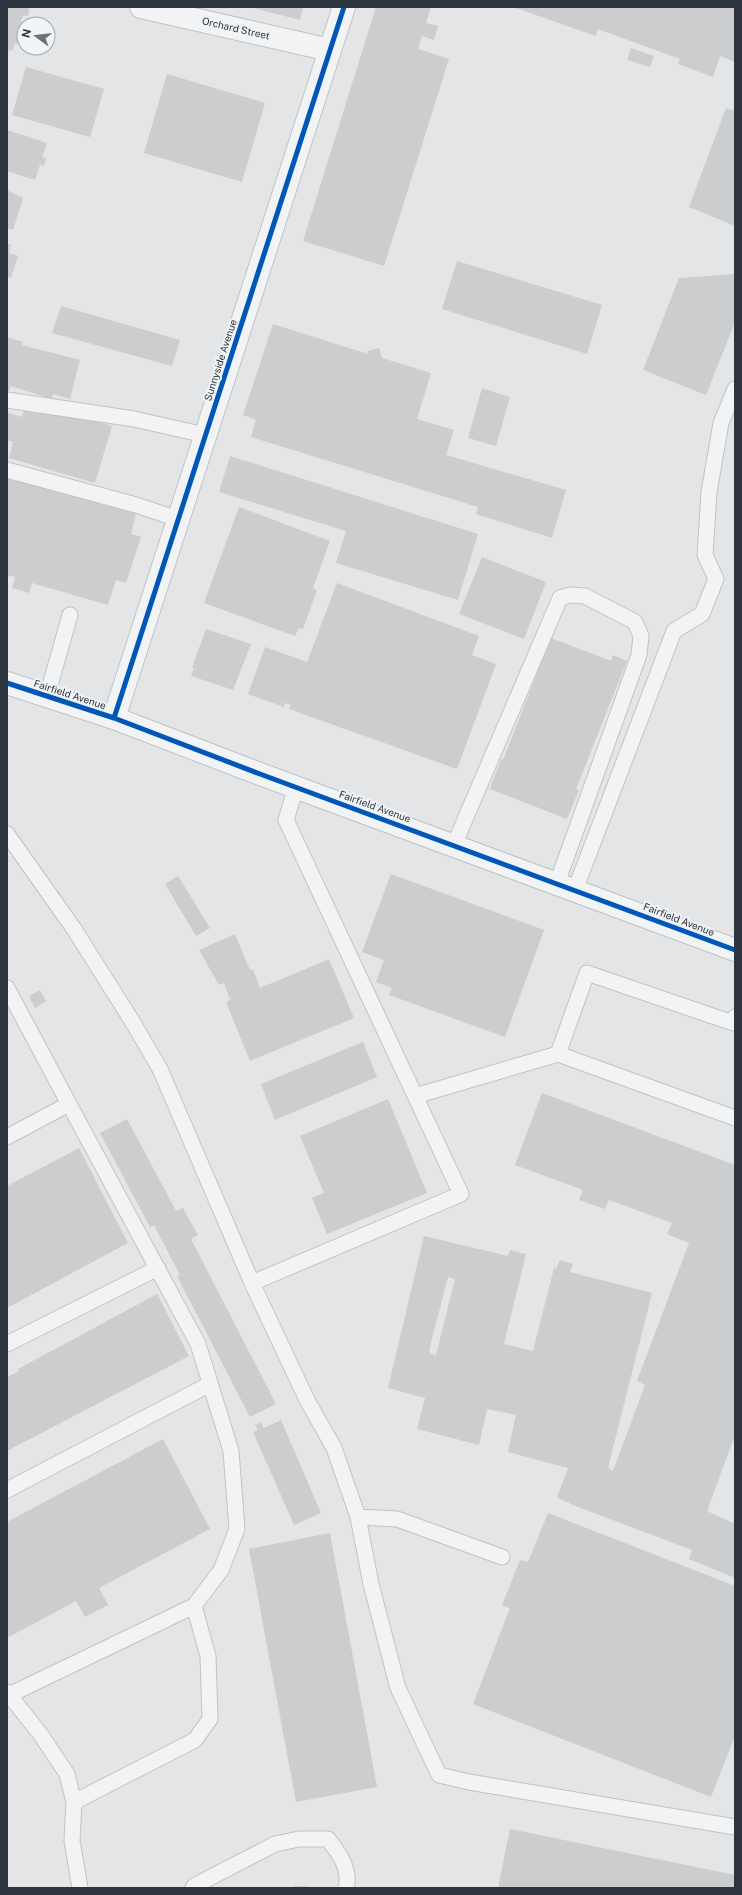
<svg xmlns="http://www.w3.org/2000/svg" width="742" height="1895" font-family="'Public Sans',sans-serif">
<style>
.building{fill:#cbcdcf;fill-rule:evenodd}
.lines{fill:none;stroke-linecap:round;stroke-linejoin:round}
.service-casing{stroke:#c1c3c5;stroke-width:17}
.minor-casing{stroke:#c1c3c5;stroke-width:24}
.tertiary-casing{stroke:#c1c3c5;stroke-width:24}
.service{stroke:#f2f3f4;stroke-width:15}
.minor{stroke:#f2f3f4;stroke-width:22}
.tertiary{stroke:#f2f3f4;stroke-width:22}
.cycleway-casing{stroke:#f1f4f6;stroke-width:8}
.cycleway{stroke:#0057b8;stroke-width:5}
.labels{text-anchor:middle;dominant-baseline:central;stroke-width:4;stroke-linejoin:round;paint-order:stroke}
.street-label{font-size:10px;fill:#2b343f;stroke:#f1f4f6}
</style>
<rect width="100%" height="100%" fill="#e3e5e7"/>
<path class="building" d="M7,7h19l3,2 -1,7 -5,-1 -6,21 4,1 -2,7 -4,-1 -3,8 -3,-1 -2,6z
M249,7h54l-3,13z
M376,7h55l-5,16 12,3 -4,14 -12,-4 -4,13 31,10 -65,207 -81,-25z
M513,7h222v55l-15,-6 -7,21 -35,-13 2,-5 -82,-30 -2,7z
M631,48l23,8 -4,11 -23,-7z
M26,67l78,22 -14,48 -78,-22z
M167,74l98,29 -23,79 -98,-29z
M726,108l9,3v115l-46,-19z
M7,130l40,13 -5,14 4,1 -2,8 -4,-1 -5,15 -28,-9z
M7,190l16,8 -10,32 -6,-2z
M7,244l4,1 -2,8 9,3 -7,22 -4,-2z
M457,261l145,44 -15,49 -145,-45z
M735,274v48l-29,73 -63,-25 36,-92z
M61,306l119,34 -8,26 -120,-33z
M273,324l95,30 -1,-3 12,-3 3,10 49,15 -14,46 37,11 -8,25 120,35 -14,48 -76,-24 2,-7 -227,-70 5,-17 -13,-5z
M7,337l16,5 -1,3 58,15 -10,39 -17,-5 -1,5 -41,-13 -2,5h-2z
M482,388l28,9 -14,49 -28,-8z
M40,405l72,21 -17,57 -86,-25 4,-16 -6,-2v-28l15,5 2,-7 14,4z
M230,456l248,78 -20,66 -122,-37 10,-32 -127,-39z
M7,477l129,37 -5,20 10,3 -15,46 -10,-3 -8,25 -76,-22 -3,10 -17,-5 3,-11 -8,-2z
M239,507l91,34 -17,47 4,2 -14,39 -4,-1 -4,8 -91,-33z
M482,557l64,25 -22,57 -65,-25z
M337,583l142,53 -7,19 24,9 -39,105 -168,-60 2,-4 -6,-2 -1,4 -36,-13 17,-47 42,15z
M206,629l45,15 -18,46 -42,-14 3,-8 -2,-1z
M551,638l60,23 2,-6 14,6 -51,128 3,1 -12,29 -77,-30 11,-30 2,1z
M391,874l153,56 -39,107 -116,-42 3,-7 -16,-6 8,-22 -22,-8z
M178,876l32,52 -14,8 -31,-52z
M235,934l15,36h3l7,18 69,-29 25,59 -104,43 -24,-59 15,-7 -11,5 -6,-17 -5,2 -20,-35z
M40,990l6,11 -11,7 -6,-12z
M363,1042l14,35 -102,43 -14,-36z
M542,1093l193,72v270l-28,76 26,12 2,-6v61l-46,-19 3,-9 -119,-45 -16,-8 11,-29 -60,-16 8,-37 -29,-6 -8,36 -62,-16 8,-31 -37,-10 36,-152 84,20 2,-6 16,4 -22,90 29,7 21,-83 2,1 4,-9 13,4 -3,8 82,21 -44,175 5,3 32,-86 -8,-4 52,-138 -22,-9 5,-11 -63,-23 -4,9 -26,-9 4,-10 -68,-25zM448,1277l7,2 -19,76 -5,-1 -2,-4z
M388,1099l39,94 -100,41 -15,-36 12,-5 -24,-57z
M127,1119l49,92 7,-3 15,27 -7,4 85,165 -26,13 -73,-141 3,-1 -26,-50 -4,2 -50,-94z
M79,1148l49,95 -121,65v-122z
M157,1294l32,62 -182,95v-74l12,-6 -1,-2z
M281,1420l40,93 -27,12 -41,-93 5,-2 -3,-5 6,-3 3,6z
M163,1439l47,90 -111,59 9,17 -23,12 -9,-16 -69,37v-116z
M548,1513l187,73v150l-24,61 -238,-93 37,-96 -8,-3 18,-45 8,2z
M330,1533l47,254 -81,15 -47,-253z
M510,1829l225,46v13h-237z
M294,1886h14v2h-14z"/>
<g class="lines">
<defs>
<path id="service" d="M7,400l127,19 71,16
M7,470l129,35 42,14
M47,696l23,-81
M7,834l67,95 58,92 28,48 92,214 55,117 27,48 24,69 13,67 27,104 41,87 30,7 266,45
M454,845l106,-247 10,-3 15,1 50,26 6,14 -2,19 -82,228
M575,890l99,-259 28,-17 14,-35 -11,-24 4,-63 12,-69 14,-34
M7,988l62,116 -62,33
M558,1054l177,64
M415,1096l143,-42 29,-81 146,50 2,-6
M69,1104l129,240 33,107 6,78 -16,41 -27,36
M252,1283l209,-89 -175,-374 10,-33
M7,1344l151,-76
M7,1490l203,-106
M358,1517l39,2 105,38
M7,1692l34,43 26,39 7,28 -2,39 8,47
M9,1695l185,-89 14,50 2,63 -15,21 -121,62
M193,1888l1,-2 81,-42 24,-5h29c11,14 23,31 18,49"/>
<path id="minor" d="M141,7l189,43
M114,718l230,-711"/>
<path id="tertiary" d="M7,683l107,35 146,56 475,176"/>
</defs>
<use href="#service" class="service-casing"/>
<use href="#minor" class="minor-casing"/>
<use href="#tertiary" class="tertiary-casing"/>
<use href="#service" class="service"/>
<use href="#minor" class="minor"/>
<use href="#tertiary" class="tertiary"/>
<defs>
<path id="cycleway" d="M7,683l107,35 146,56 475,176
M114,718l230,-711"/>
</defs>
<use href="#cycleway" class="cycleway-casing"/>
<use href="#cycleway" class="cycleway"/>
</g>
<g class="labels">
<g class="street-label">
<text transform="translate(236 28) rotate(13)">Orchard Street</text>
<text transform="translate(220 360) rotate(-72)">Sunnyside Avenue</text>
<text transform="translate(70 694) rotate(18)">Fairfield Avenue</text>
<text transform="translate(375 806) rotate(20)">Fairfield Avenue</text>
<text transform="translate(679 919) rotate(21)">Fairfield Avenue</text>
</g>
</g>
<rect width="742" height="1895" fill="none" stroke="#2b343f" stroke-width="16"/>
<g transform="translate(36 36) rotate(285)"><circle r="19" fill="#f1f4f6" stroke="#a2a7ad"/>
<path d="M0-3L7 15L0 10L-7 15Z" fill="#6b727a"/>
<text y="-6" font-size="11" font-weight="bold" text-anchor="middle" fill="#2b343f">N</text>
</g>
</svg>
